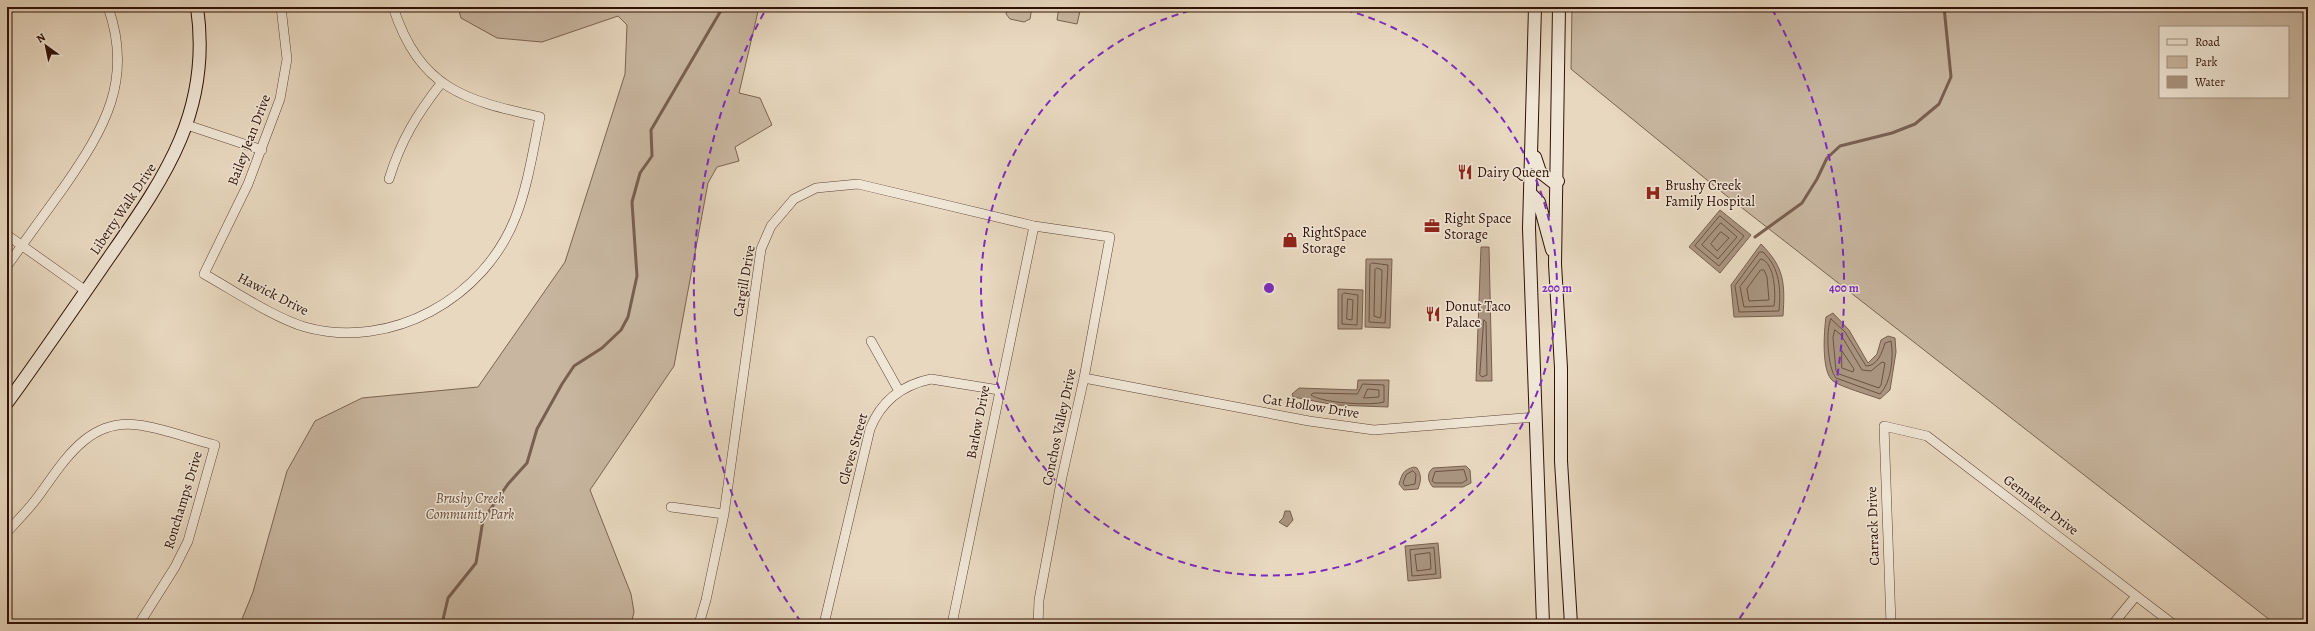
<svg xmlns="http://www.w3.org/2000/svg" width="2315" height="631" font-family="Alegreya,serif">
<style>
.green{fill:#c8b6a0;stroke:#7b6352;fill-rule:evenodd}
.water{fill:#a99480;stroke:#785f4f}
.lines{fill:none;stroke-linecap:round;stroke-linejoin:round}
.shore{stroke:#6c5242;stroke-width:1}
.stream{stroke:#785f4f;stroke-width:3}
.street-casing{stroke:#5c4234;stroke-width:10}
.secondary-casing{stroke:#2e1005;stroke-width:14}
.street{stroke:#f0e6d6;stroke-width:9}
.secondary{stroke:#f0e6d6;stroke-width:12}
.ring{fill:none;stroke:#7b2cbf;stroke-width:2;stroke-dasharray:7 5}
.labels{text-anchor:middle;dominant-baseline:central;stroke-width:3;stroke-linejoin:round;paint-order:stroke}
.street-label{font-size:14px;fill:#2e1005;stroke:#f0e6d6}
.poi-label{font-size:14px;fill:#2e1005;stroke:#f0e6d6;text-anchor:start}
.park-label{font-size:14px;font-style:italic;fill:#644a3b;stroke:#f0e6d6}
.centre{fill:#7b2cbf;stroke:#f0e6d6;stroke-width:2}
.ring-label{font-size:12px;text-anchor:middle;font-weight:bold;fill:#7b2cbf;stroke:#f0e6d6;stroke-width:3;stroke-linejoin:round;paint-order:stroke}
</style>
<rect width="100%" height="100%" fill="#e8d8c0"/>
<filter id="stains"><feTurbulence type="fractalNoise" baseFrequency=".005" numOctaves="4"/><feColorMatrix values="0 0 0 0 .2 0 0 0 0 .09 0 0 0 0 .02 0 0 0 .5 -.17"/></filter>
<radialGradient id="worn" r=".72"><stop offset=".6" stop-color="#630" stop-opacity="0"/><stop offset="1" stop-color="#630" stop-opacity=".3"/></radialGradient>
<path class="green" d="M458,7h301l-20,86 21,5 12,27 -37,22 4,14 -22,6 -9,16 -34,183 -84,124 41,104 3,18 -3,12h-391l13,-32 34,-121 28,-50 47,-23 116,-11 87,-125 60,-188 2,-49 -9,-9 -76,26 -45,-4 -36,-20z
M1008,7h24l-2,12 -6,3 -14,-3 -4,-5z
M1059,7h22l-4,17 -20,-4z
M1572,7h736v617h-33l-552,-431 -152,-124zM2160,27h128v70h-128z"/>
<path class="water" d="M1720,210l31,25 -31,38 -31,-26z
M1761,244c24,24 24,40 22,72l-49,1 -3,-32z
M1481,247h8l3,134h-16z
M1366,259h26l-2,69 -25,-1z
M1338,289l25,1 -1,39h-24z
M1833,313l16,17 19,33 9,-9 4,-14 7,-4 7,2 1,14 -6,38 -10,9c-11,-4 -39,-12 -47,-18 -12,-9 -9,-50 -7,-64z
M1358,380h31l-1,27 -53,-2 -42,-8 -1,-3 7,-6 58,2z
M1466,466l4,4 1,13 -8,4h-30c-5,-5 -7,-14 0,-19z
M1414,467l3,1c5,8 4,13 1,21l-14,1 -5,-6c3,-10 4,-14 15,-17z
M1285,511h5l3,9 -6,7 -8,-5 4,-4z
M1438,543l3,35 -33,3 -3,-35z"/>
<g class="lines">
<path class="shore" d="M1720,216l24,20 -25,30 -24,-20z
M1721,223l16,14 -19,22 -16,-14z
M1721,232l8,6 -12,13 -6,-7z
M1760,252h3c17,16 18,37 16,59l-40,1 -4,-26z
M1761,259c14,3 15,36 13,47l-30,1 -4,-20z
M1372,263l16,2 -3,58 -16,-1 1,-57z
M1377,268l5,2 -1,46 -1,2 -6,-2 1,-46z
M1761,270h3l3,7 2,23 -20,1 -2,-12z
M1344,293l14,2 -1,30 -15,-1v-29z
M1348,299l5,1 -1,20 -5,-1z
M1831,319l14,13 21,34c12,0 16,-14 19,-23l6,-2c3,16 0,42 -11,53l-44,-16c-8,-9 -11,-48 -5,-59z
M1484,320l2,2 1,53 -5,2 -2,-2z
M1835,330l6,5 21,35 9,1 11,-9 3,1 -4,22 -2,3 -40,-14 -3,-3 -3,-33z
M1842,351l12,18 -1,3 -11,-4z
M1363,384l21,1v17c-14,4 -62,1 -73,-7l2,-2 44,1z
M1368,389l11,1v7l-15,1z
M1464,470l3,10 -5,3h-27l-3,-2 3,-9z
M1413,471l3,3 -1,10 -10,2 -2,-3 3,-8z
M1434,548l2,26 -24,2 -2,-26z
M1430,553l1,16 -14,2 -2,-16z"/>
<path class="stream" d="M1755,237l47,-34 15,-24 10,-21 13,-12 52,-13 23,-9 24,-20 12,-27 -7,-70
M442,624l6,-26 28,-35 7,-43 25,-36 19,-21 10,-34 25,-45 12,-18 28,-18 19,-18 7,-13 9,-41 -5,-74 8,-29 12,-17 -1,-26 72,-123"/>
<defs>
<path id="street" d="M281,7l6,52 -7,40 -32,85 -44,90c29,16 70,44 101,53 86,24 180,-29 211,-111 12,-31 17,-66 24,-99 -76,-17 -120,-28 -147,-110
M187,125l75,25
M389,179c12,-39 28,-65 53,-97
M7,235l79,56
M7,266c19,-26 38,-53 57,-79 40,-58 70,-107 44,-180
M871,341l28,50
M1084,378l225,43 65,9 162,-13
M671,507l53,7
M7,532c10,-11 21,-22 30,-34 26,-35 50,-80 101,-73 25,3 52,14 77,20l-27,96 -13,26 -36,57
M699,624l7,-24 18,-86 37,-265 10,-23 23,-27 22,-11 42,-4 176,42 76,11 -26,141 -22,99 -23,123 -1,24
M824,624l46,-195c11,-28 32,-44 61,-50l68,11
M952,624l82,-398
M1891,624l-7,-198 43,10 246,188
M2113,624l23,-28"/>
<path id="secondary" d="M1535,7l-6,221 14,396
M1559,7l-4,257 6,104v93l10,163
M1535,157l5,15 13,10 5,-1
M1530,193l9,9 13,48
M7,403c32,-44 63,-89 94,-134 58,-84 112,-152 96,-262"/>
</defs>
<use href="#street" class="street-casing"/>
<use href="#secondary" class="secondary-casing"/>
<use href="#street" class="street"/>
<use href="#secondary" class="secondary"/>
</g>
<g class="ring">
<path d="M1334 7A288 288 0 1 1 1204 7"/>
<path d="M801 622A575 575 0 0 1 766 9M1772 9A575 575 0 0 1 1737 622"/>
</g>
<defs>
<symbol id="restaurant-bare" viewBox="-9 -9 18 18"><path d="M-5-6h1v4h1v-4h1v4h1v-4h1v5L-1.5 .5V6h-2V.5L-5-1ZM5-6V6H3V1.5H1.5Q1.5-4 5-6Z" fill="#8f2418" stroke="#f0e6d6" stroke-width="2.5" paint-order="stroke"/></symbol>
<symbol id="hospital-bare" viewBox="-9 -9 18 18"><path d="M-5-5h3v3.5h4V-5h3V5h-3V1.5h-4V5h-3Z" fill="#8f2418" stroke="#f0e6d6" stroke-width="2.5" paint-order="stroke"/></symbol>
<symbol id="office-bare" viewBox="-9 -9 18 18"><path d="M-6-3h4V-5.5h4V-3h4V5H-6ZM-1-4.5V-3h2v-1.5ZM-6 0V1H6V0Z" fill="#8f2418" stroke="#f0e6d6" stroke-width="2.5" paint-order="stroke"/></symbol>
<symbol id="shop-bare" viewBox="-9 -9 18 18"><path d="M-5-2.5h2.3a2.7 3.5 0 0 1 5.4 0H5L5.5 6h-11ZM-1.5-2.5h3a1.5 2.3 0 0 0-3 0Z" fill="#8f2418" stroke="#f0e6d6" stroke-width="2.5" paint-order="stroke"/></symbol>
</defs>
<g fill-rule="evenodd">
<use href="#restaurant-bare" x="1454" y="161" width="22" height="22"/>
<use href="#hospital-bare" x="1642" y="182" width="22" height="22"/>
<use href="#office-bare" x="1421" y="215" width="22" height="22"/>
<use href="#shop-bare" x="1279" y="229" width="22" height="22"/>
<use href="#restaurant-bare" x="1422" y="303" width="22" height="22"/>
</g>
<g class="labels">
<g class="street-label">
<text transform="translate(249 140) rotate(-69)">Bailey Jean Drive</text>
<text transform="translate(123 209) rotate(-56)">Liberty Walk Drive</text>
<text transform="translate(744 281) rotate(-80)">Cargill Drive</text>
<text transform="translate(273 294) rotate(27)">Hawick Drive</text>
<text transform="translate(1311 406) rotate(9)">Cat Hollow Drive</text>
<text transform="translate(978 422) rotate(-79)">Barlow Drive</text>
<text transform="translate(1059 427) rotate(-78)">Conchos Valley Drive</text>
<text transform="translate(853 449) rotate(-74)">Cleves Street</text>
<text transform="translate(183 500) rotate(-73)">Ronchamps Drive</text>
<text transform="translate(2041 505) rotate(37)">Gennaker Drive</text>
<text transform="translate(1873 526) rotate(-92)">Carrack Drive</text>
</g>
<g class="poi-label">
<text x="1477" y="172">Dairy Queen</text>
<text x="1665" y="185">Brushy Creek<tspan x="1665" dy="16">Family Hospital</tspan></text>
<text x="1444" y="218">Right Space<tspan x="1444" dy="16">Storage</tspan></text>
<text x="1302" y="232">RightSpace<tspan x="1302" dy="16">Storage</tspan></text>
<text x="1445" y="306">Donut Taco<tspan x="1445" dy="16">Palace</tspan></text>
</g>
<g class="park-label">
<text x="470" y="498">Brushy Creek<tspan x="470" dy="16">Community Park</tspan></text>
</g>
</g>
<circle cx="1269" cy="288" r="6" class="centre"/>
<g class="ring-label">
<text x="1557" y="292">200 m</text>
<text x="1844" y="292">400 m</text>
</g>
<rect width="2315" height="631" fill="none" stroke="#e8d8c0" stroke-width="24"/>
<rect x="8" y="8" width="2299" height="615" fill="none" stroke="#2e1005" stroke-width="2"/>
<rect x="12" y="12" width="2291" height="607" fill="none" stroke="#2e1005"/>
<rect x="2159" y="26" width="130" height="72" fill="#f0e6d6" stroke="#a29082"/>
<rect x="2167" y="39" width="20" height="6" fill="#f0e6d6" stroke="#a29082"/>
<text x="2195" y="46" font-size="12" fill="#2e1005">Road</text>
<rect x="2167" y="56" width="20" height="12" fill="#c8b6a0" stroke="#a29082"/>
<text x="2195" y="66" font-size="12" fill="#2e1005">Park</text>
<rect x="2167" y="76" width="20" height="12" fill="#a99480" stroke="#a29082"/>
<text x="2195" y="86" font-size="12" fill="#2e1005">Water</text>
<g transform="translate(46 46) rotate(327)" stroke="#f0e6d6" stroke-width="3" paint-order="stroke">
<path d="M0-3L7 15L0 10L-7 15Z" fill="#2e1005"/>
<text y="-6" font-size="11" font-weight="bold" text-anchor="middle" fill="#2e1005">N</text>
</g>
<rect width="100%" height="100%" filter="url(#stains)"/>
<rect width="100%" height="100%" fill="url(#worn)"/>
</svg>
